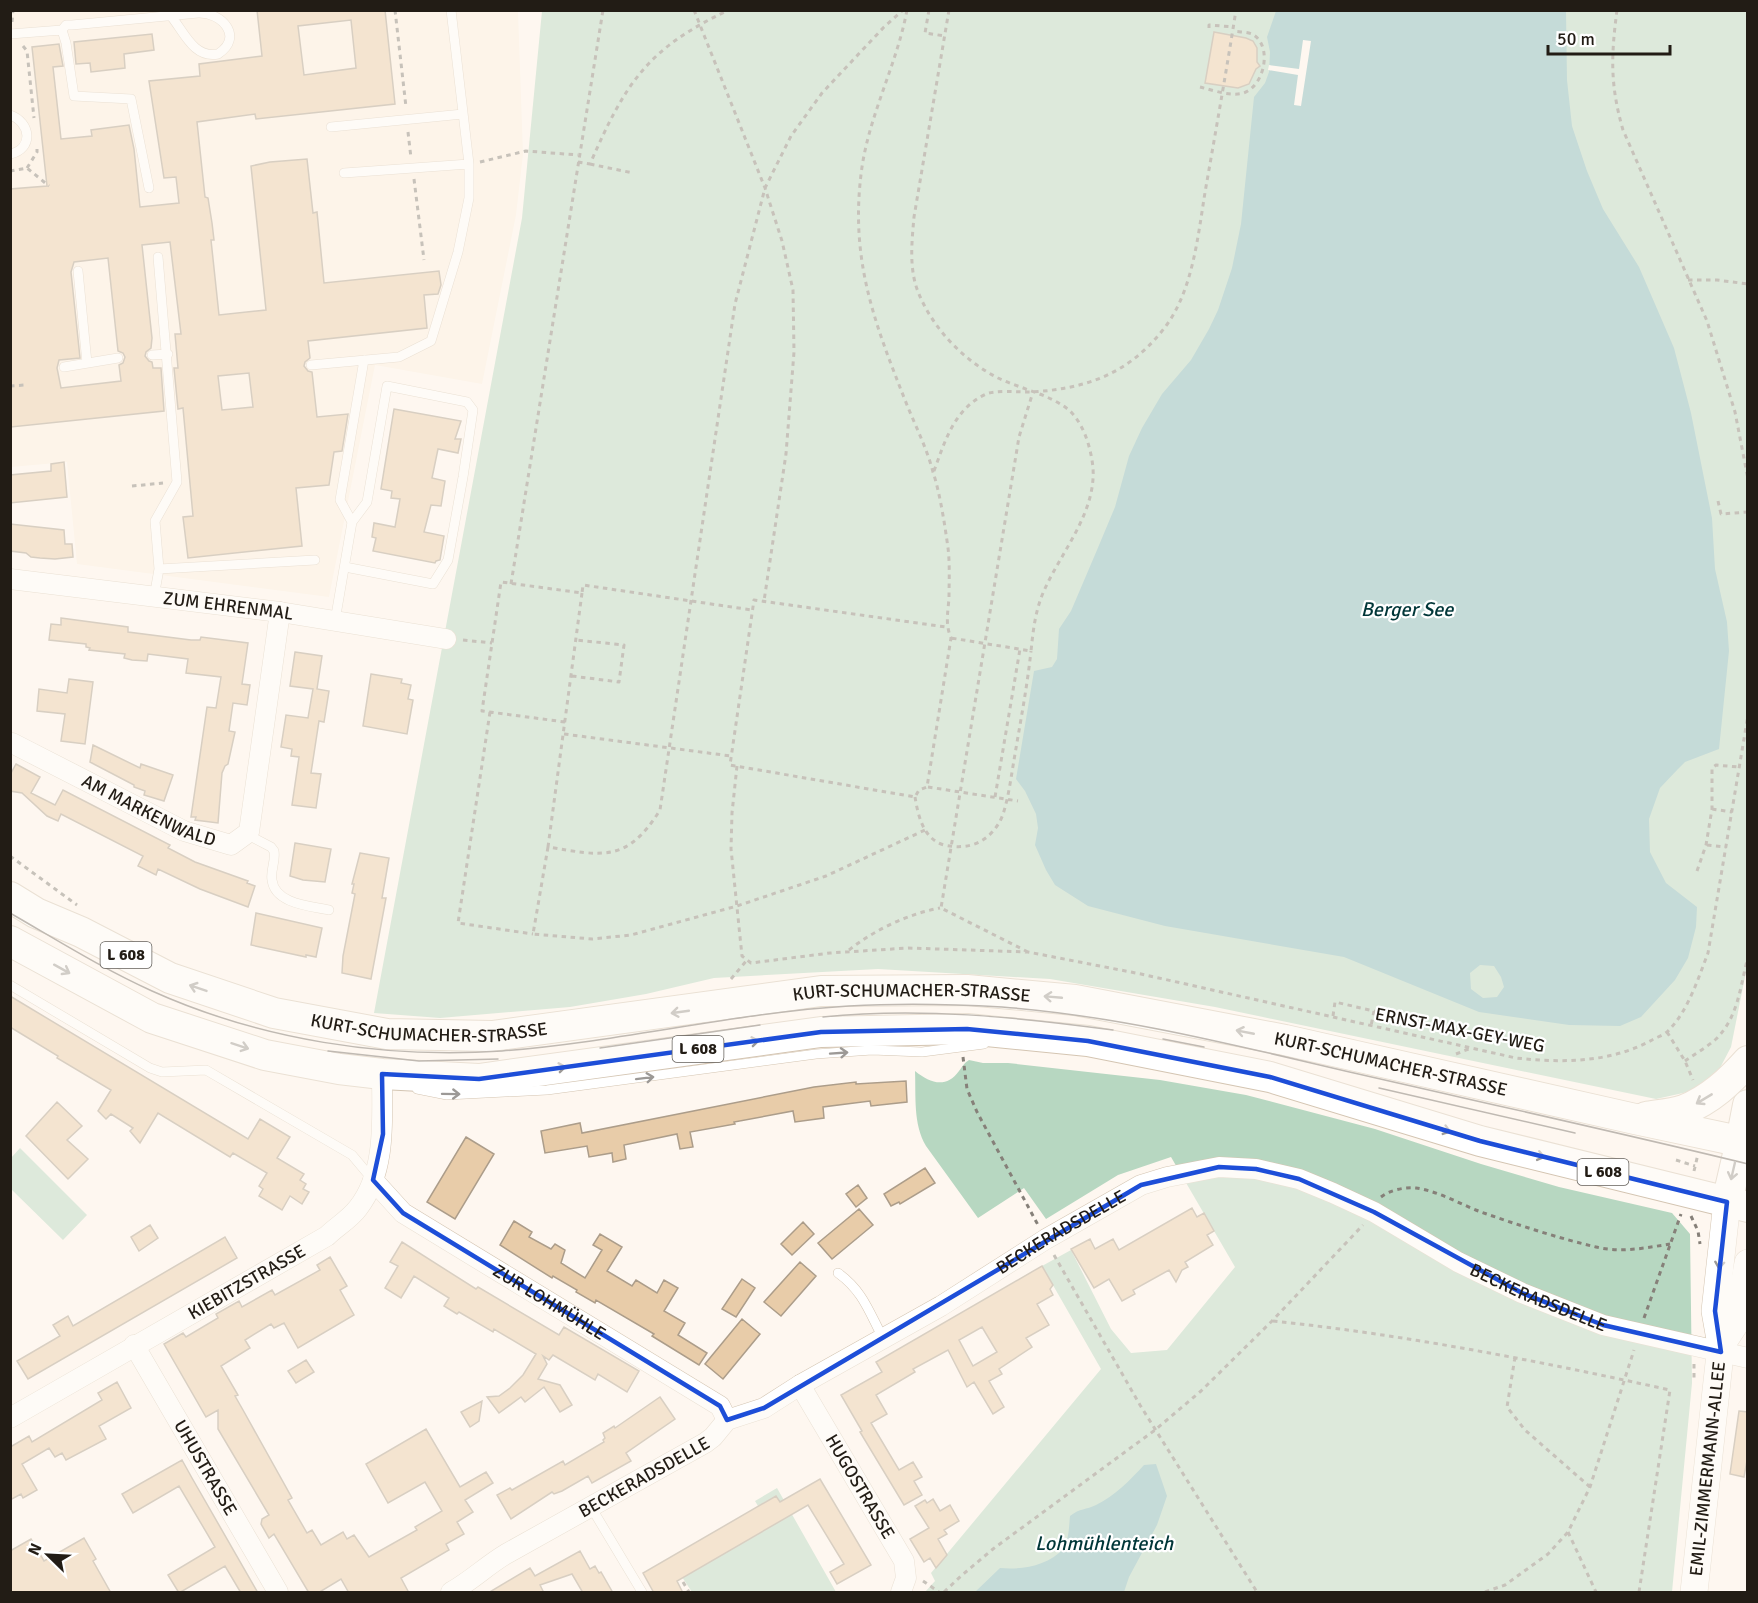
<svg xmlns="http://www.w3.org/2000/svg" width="1758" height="1603" font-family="Signika,sans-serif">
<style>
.built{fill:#fcefe0}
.green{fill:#b7d7c1}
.water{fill:#82b8ba;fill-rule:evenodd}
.pier{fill:#fef7f0}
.building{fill:#e8cca9;stroke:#ac9d8a;stroke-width:1.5;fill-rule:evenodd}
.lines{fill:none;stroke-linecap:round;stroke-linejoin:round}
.lane-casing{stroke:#d4c5b2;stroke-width:10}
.street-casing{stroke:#d4c5b2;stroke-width:21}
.secondary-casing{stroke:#d4c5b2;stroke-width:28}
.primary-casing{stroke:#d4c5b2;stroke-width:32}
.path{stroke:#868079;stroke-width:3;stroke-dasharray:4.5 4.5;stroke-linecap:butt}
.lane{stroke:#fff;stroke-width:9}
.street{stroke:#fff;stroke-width:20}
.secondary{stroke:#fff;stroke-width:27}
.primary{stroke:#fff;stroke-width:30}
.tram{stroke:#756e67;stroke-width:1.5}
.oneway{stroke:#9c9996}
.marked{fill:none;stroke:#1d4ed8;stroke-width:4.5;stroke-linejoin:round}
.labels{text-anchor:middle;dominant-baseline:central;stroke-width:4.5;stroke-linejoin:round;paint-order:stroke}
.shield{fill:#fff;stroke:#64605b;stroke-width:1.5}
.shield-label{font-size:16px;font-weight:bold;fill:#221c15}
.street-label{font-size:18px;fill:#221c15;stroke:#fff}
.water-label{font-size:20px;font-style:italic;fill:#003638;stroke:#fff}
</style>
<rect width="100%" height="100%" fill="#fef7f0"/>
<path class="built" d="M11,11h507l5,143 -7,61 -34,169 -107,-19 -46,232 -252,-33 -10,-102 -56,5z"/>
<path class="green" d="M542,11h1205l1,951 -17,85 -21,40 -54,12 -441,-92 -165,-28 -172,-10 -164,9 -68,16 -76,13 -130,11 -66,-5 148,-795z
M969,1060l14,3h25l152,17 86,15 129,34 106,35 78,23 113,26 18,21 2,149 -20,209h-747l10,-11 -4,-8 170,-204 -59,-103 29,-16 40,79 20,24 36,-3 68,-83 -64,-110 -53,18 -72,44 -22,-31 -46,30 -52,-72c-13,-22 -10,-50 -11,-75 15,12 31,18 44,0 4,-5 5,-8 10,-11z
M20,1148l67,67 -24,25 -52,-51v-31z
M777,1488l59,104h-144l-10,-15 106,-61 -12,-20 -18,10 -3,-5z"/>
<path class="water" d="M1276,11h290l1,69 5,46 15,45 16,38 36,58 35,81 17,65 21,105 3,51 12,53 2,29 -10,98 -34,13 -7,7 -18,19 -11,31 1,33 16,31 31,24 -1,20 -8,31 -13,22 -34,37 -21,9 -51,-1 -90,-13 -135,-55 -179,-31 -77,-20 -33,-21 -9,-15 -11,-25 3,-17 -2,-14 -11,-23 -9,-12 18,-108 18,-4 5,-8 2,-30 12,-18 26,-61 18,-43 14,-51 13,-28 20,-34 29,-34 18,-31 9,-19 14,-42 9,-44 13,-127 11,-14 4,-11 1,-20 -3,-15zM1480,965l14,1 7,11 3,10 -7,10 -14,1 -12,-9 -1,-16z
M1156,1464l11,32 -10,29 -28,52 -5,15h-149l25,-24c21,2 48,-2 63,-19 6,-8 6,-23 7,-33 10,-8 16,-6 26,-11 19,-9 34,-25 48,-40z"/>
<path class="pier" d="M1303,40l8,1 -10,65 -7,-1 4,-30 -30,-5 1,-5 30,4z"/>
<path class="building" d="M257,10h128l10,94 -139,15 -1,-5 -58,8 8,75 3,1 4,25 2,17h-3l8,75 47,-5 -15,-144 19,-4 37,-3 6,54 4,-1 7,71 115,-12 2,14 -3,9 -14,1 3,33 -119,13 2,17 -5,4 -1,4 4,5 4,1 5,45 31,-3 -6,37 -8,1 -5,33 -33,3 6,58 -114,12 -5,-41 10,-1 -10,-108 -5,1 -4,-41h4l-3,-34h6l-11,-92 -28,3 10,93 -1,10 -5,4 -1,4 4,5 3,1 1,6h8l3,43 -153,16 -1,-238 37,-3 -15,-139 27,-3 4,22 -10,1 8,72 31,-3 -1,-6 38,-5 5,24 6,58 39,-4 -3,-26 -12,1 -15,-97 51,-5 -1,-12 63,-8zM351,20l5,48 -52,7 -6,-49zM108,258l10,93 5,2 2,4 -2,6 -4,2 2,16 -60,7 -4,-20 2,-8 21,-2 -9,-86 3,-10zM249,373l4,34 -31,3 -4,-34z
M1214,32l32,6 7,3 4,7v14l3,4 -4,3 -7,15 -11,4 -33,-5z
M152,34l2,16 -30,4 1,14 -34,4 -1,-9 -14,1 -2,-22z
M394,409l67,12 -6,18h6l-3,14 -20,-4 -6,29 13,3 -4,25 -10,-1 -7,27 20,4 -4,24 -4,1 -1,2 -62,-12 3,-13 -4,-1 2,-14 21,4 5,-28 -9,-1 1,-7 -11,-2z
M64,462l3,35 -57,6v-28l41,-4v-7z
M10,524l54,6 1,14h7l1,13 -18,2 -15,-1 -9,-1 -5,-4 -16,-2z
M61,618l67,9v5l63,8h9l1,-3 47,6 -6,41 8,1 -3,20 -14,-2 -4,28 6,1 -7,32 -3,2 -3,7 -4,50 -23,-3 1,-3h-5l16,-110 9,1 5,-31 -35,-4 2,-14 -40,-5 -1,7 -15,-1 -8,-2 1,-4 -36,-4 1,-2 -4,-1v-3l-37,-4 2,-16 10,1z
M295,652l27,4 -5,33 12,2 -5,31 -5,-1 -8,52 10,1 -5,34 -24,-3 7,-48 -8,-1 1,-7 -11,-2 5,-32 22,3 5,-29 -23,-3z
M371,674l31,5 -1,4 10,2 -3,14 5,1 -6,34 -44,-8z
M69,679l24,3 -8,62 -24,-3 4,-27 -28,-3 2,-22 28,4z
M93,745l47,23 1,-4 32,11 -9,26 -20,-6 1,-4 -11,-4v-2l-44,-23z
M16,764l24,13 -9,16 24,12 8,-15 107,55 -2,3 27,14 53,19 -1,2 8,3 -7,21 -48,-18 -42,-20 -2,6 -18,-9 5,-10 -82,-42 -3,7 -11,-5 -25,-23 -12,-2v-16z
M295,843l36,6 -6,33 -22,-2 -13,-4z
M360,853l29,5 -7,40h4l-15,81 -29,-6 1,-17 12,-62 -3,-1 2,-9h-2z
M256,913l66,15 -6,29 -10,-2v2l-55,-12z
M10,996l238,143 12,-20 30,18 -13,21 27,16 -4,6 6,4 -3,5 6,3 -7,12 -12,-8 -8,14 -23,-14 4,-7 -4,-3 8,-13 -34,-20 -3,4 -72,-44 -18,30 -10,-12 3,-3 -22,-14 -5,5 -8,-8 13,-21 -54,-32 1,-2 -48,-29z
M906,1081l1,21 -36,4 -1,-5 -47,6 1,11 -29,4 -2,-11 -59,11 1,2 -45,8 3,15 -13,2 -3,-15 -53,11 2,14 -13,3 -1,-9 -23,4 -2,-11 -42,7 -4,-22 39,-8 2,10 232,-46 42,-5v2z
M57,1102l25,24 -15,14 21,19 -20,20 -42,-43z
M466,1137l28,17 -39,65 -28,-17z
M925,1168l10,15 -35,21 -1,-2 -8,4 -7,-12z
M858,1185l9,13 -11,9 -10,-13z
M1192,1208l5,9 7,-4 10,18 -7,4 6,10 -28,17 3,5 -6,3 -6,12 -7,-12 -36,20 2,4 -13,7 -13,-22 -15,9 -23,-39 19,-10 5,10 18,-10 6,11z
M859,1209l14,16 -41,34 -14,-16z
M514,1221l18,11 -3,5 22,12 4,-5 10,6 -4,13 24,15 17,-28 -9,-5 7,-11 22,13 -15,24 25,15 4,-6 21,13 7,-13 14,8 -14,23 21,12 -7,12 29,18 -8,12 -47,-29 2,-2 -58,-34 -1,3 -19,-11 1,-2 -24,-14 -1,2 -52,-33z
M803,1222l11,12 -22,21 -11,-11z
M150,1225l8,13 -19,13 -8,-14z
M225,1237l12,21 -209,121 -11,-18 43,-25 -7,-11 15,-9 5,10z
M402,1242l74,47 2,-2 81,48 5,-8 75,44 -12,21 -29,-18 -3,6 -42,-25 -4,5 -6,-4 4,8 -9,15 22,6 12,20 -12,7 -16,-25 -19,15 -4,-5 -22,16 -12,-16 12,-1 11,-8 13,-13 13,-21 -42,-25 -1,3 -34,-20 -2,2 -13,-8 5,-8 -35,-22 -13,22 -16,-10 13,-22 -8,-4z
M330,1257l17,29 -7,4 14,25 -56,33 -14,-25 -10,5 -3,-4 -26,16 5,8 -29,18 17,29 -3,1 8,14 49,88 -4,2 19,33 5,-3 9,15 22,-13 4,7 7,-4 15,22 48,-27 -2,-3 27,-16 -17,-29 -37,21 -22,-39 60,-35 34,58 26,-15 7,11 -28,17 8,12 -16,10 7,12 -18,10 3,6 -48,28 8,15h-60l-8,-14 -23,14h-9l-35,-59 -5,4 -8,-14 1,-5 7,-4 -51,-86v-19l-12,7 -42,-73 19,-11 3,4 32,-19 -2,-4 23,-13 3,6 30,-17 3,5 45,-25 -3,-5z
M800,1262l16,14 -35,40 -17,-14z
M1042,1266l11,19 -3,4 3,6 -16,9 12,21 -23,13 6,9 -33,22 3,5 -13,7 15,26 -11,7 -19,-32 -7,5 -19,-37 -35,19 2,3 -39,23 11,19 -16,9 28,47 14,-8 9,15 -8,4 8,14 -18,10 -44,-73 2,-1 -21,-36 41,-23 -6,-10zM982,1327l15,25 -24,14 -14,-26z
M742,1279l13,9 -19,29 -14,-8z
M742,1319l18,15 -37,45 -18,-15z
M306,1360l8,12 -18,11 -8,-12z
M117,1382l14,26 -32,18 7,13 -40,21 -4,-7 -7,4 -6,-9 -27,16 15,26 -14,8 -2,-4 -11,6v-56l2,2 17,-10 3,6 70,-42 -4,-7z
M660,1397l15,22 -49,34 5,8 -39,22 -4,-7 -26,15 -8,3 -2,-2 -41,27 -14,-24 13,-7 2,2 51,-29 2,4 39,-23 -1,-2 2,-2 -2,-5 11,-7 1,2z
M482,1401l-3,20 -9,6 -9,-15z
M1739,1411l9,1v43l-4,22 -14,-3z
M182,1460l10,18 66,115h-17l-16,-27 -46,27 -11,-18 47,-28 -36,-61 -46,27 -11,-19z
M820,1479l51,86 -34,19 -7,-12 14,-8 -36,-59 -131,76 6,12h-29l-11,-20 133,-77 4,6z
M933,1499l7,12 10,-6 9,16 -15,9 3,4 -9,5 9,16 -11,13 -6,-10 -6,4 -14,-23 19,-11 -14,-22 10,-6 2,3z
M84,1538l12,21 -3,2 18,32h-101v-42l21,-12 13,22z
M580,1551l10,18 5,-3 4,7 2,-1 12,21h-30l-11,-19 -32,11 4,8h-56l42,-25 5,8z"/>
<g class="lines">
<defs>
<path id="lane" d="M62,30l4,-5h6l126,-12c24,-1 46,24 20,41 -24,5 -34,-22 -47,-38
M10,34l52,-4 4,13 8,53 57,3 18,89
M10,115c21,7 24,34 0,39
M331,127l132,-13
M344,173l125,-9 -18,-154
M78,271l9,92
M152,355l16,-1
M311,365l88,-8 32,-16 27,-89 11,-54v-34
M64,367l54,-9
M345,567l88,17 15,-24 15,-83 10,-67 -6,-8 -80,-16 -20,116 -15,20
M159,569l156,-9
M154,597l5,-28 -4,-48 22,-39 -19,-225
M335,621l17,-99 -12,-22 24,-140
M246,834l25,13 3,4c2,10 -4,20 -2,29 3,24 38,26 57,30
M10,985l140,83 12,4 44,-2 146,85 21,25
M417,1089l30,6 100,-5 269,-36 56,-4 50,2 62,-8
M838,1273c25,18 31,39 45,65
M591,1507l51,85"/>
<g id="street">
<path id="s1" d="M10,579l270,33 166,27"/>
<path id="s2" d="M12,743l172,88 47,14 18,-13 31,-220"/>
<path id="s3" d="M373,1180l30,33 317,193 7,14"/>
<path id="s4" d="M134,1345l144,247"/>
<path id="s5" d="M800,1385l104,176 2,17 -5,14"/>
<path id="s6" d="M10,1418l317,-182c9,-9 23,-17 31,-28 29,-37 24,-90 24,-134"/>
<path id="s7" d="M451,1592c20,-11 35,-26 55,-38l199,-111 8,-6 14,-17 37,-12 36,-23 141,-79 105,-67 95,-54 26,-8 52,-10 37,2 43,10 34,14 41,19 84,50 64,31 81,32 145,33"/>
</g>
<g id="secondary">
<path d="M1721,1345l17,-26 10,-56"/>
<path id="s8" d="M1694,1592l27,-247 -6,-34 12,-109"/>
</g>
<g id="primary">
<path id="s9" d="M10,897l26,16 45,19 89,46 104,35 113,21 105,2 329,-45 146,-1 108,10 210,40 350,79 113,24"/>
<path d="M10,941l142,77 113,37 74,14 43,5 97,5 342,-47 146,-3 121,12 182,36 210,64 268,66"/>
<path d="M1646,1117c12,-2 26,-3 38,-7 26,-10 46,-29 64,-49"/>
<path d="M1727,1202l14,-61 7,-36"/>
</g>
</defs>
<use href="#lane" class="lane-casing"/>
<use href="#street" class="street-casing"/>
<use href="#secondary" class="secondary-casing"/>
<use href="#primary" class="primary-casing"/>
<path class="path" d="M395,10l11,97
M694,10l71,178 17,53 11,49 1,62 -8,102 -22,147
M907,10c-10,54 -37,103 -45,157 -13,91 12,155 45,238 9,22 20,44 26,67 7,21 12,54 15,76 2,16 1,34 1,50 -1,14 -4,26 2,40l-24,149 -8,3 -4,7 -185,-32 24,-165 192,27
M929,10l-4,23 20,3
M949,10l-35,207c-2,23 -5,49 3,72 14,38 46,71 81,89 23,11 51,16 71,32 15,14 22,38 24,58 3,46 -33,85 -50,125 -8,19 -10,39 -12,58l-80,-13
M1617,10c-6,46 -7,75 6,120l84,191 28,91 13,67
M12,22l1,-12
M1209,28v-3l25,2
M23,46l4,5 7,67
M1200,87c12,3 26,8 38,7 25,-1 37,-48 14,-60 -5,-2 -13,-2 -19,-3
M408,132l3,26
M480,162l46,-11 52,4
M578,162l12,2c35,-80 57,-116 139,-154
M590,164l43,9
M27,168l10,-16v-3
M10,171l17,-3 22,18
M414,179l10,81
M1688,280h29l31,4
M10,386l15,-1
M934,471c11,-30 20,-62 52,-77 9,-4 33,-2 45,-2 53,-3 96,-17 131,-61 33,-40 36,-101 45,-150 10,-57 20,-114 29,-171
M132,486l31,-3
M1718,501l3,13 27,-2
M511,584l92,-574
M582,593l-34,254c55,9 79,16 112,-37l75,-506 30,-116 26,-52 31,-43 62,-66 19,-17
M463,640l29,3
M572,676l47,6 5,-37 -48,-5
M490,712l-32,211 75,11
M565,722l-83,-11 19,-129 81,11 1,-8 169,25
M564,734l167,22
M737,766l-5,47 -1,36 11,107 9,7 79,-10 78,-5 120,4 113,22 375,84c46,5 94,5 136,-18 5,-3 12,-5 16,-9 20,-20 30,-52 40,-78l40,-238
M928,787l90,14
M915,797c3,18 8,42 29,48 23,5 42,-1 55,-22 8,-13 12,-46 15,-63 6,-36 13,-72 17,-109
M995,797l25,-148
M1712,809l20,3
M1707,845l19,2
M548,847l-15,87 59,5 39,-4 106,-29 89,-30 99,-46
M10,856l67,49
M1697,871l9,-26 6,-36v-41l4,-3 22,2
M849,950c25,-20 59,-36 91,-42
M1028,952l-87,-44 78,-471 14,-45
M731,979l16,-19
M1333,1016l2,-14 39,9 -3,15
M1667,1032l18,29 8,19
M1456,1054l15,-6
M963,1057l4,32 10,23 61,113
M1685,1061c10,-7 22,-14 31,-22 23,-23 24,-53 32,-82
M1676,1160l19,6
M1694,1171l4,-17
M1381,1197c9,-7 23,-10 35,-9 22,3 44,16 65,24 37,13 77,26 115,35 25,6 49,1 74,-3
M1691,1216l7,15 2,13
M1054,1255l86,150 117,187
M1644,1318l37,-104
M1273,1321c134,14 265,40 397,69l-31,202
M1515,1357l-8,50 18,23 65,57
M1694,1364v15
M1568,1532l28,60
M923,1581l16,11
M683,1582l6,10
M944,1592l17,-16 32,-27 162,-119 46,-39 71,-70 91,-96
M1485,1592l20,-7 43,-31 20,-22 22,-45 44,-137"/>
<use href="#lane" class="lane"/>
<use href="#street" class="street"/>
<use href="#secondary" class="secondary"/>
<use href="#primary" class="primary"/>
<path class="tram" d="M10,913c47,27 93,56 142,78 109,49 232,68 350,60 117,-9 231,-38 347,-45 51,-3 102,-2 153,1 119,9 236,39 352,66 131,30 263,59 394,91
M823,1017c96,-10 194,0 290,13
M1163,1039l41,8
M600,1048l160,-23
M328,1051l91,10 79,-2
M1379,1088l196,45"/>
</g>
<defs><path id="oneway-shaft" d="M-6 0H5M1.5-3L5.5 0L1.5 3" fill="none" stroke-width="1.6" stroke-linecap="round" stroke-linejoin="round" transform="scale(1.5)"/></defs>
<g class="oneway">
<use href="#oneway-shaft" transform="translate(62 969) rotate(29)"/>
<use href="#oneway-shaft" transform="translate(198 988) rotate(-161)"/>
<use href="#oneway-shaft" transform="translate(1053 997) rotate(-175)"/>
<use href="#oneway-shaft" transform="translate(680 1012) rotate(172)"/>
<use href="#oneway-shaft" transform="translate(1245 1032) rotate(-169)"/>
<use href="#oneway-shaft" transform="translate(750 1042) rotate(-8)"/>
<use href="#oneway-shaft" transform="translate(240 1046) rotate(18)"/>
<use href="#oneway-shaft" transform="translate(839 1053) rotate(-4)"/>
<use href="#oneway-shaft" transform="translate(557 1068) rotate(-8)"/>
<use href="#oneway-shaft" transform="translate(645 1078) rotate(-7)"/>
<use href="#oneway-shaft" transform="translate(451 1094) rotate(1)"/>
<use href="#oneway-shaft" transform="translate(1704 1099) rotate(149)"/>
<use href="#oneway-shaft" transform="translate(1442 1129) rotate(18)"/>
<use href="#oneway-shaft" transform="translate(1536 1155) rotate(14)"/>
<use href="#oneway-shaft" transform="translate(1733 1171) rotate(103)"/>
<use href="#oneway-shaft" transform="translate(1720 1260) rotate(97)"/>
</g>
<path d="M0 0H1758V1603H0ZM967,1029l121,12 182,36 210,64 247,61 -12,109 6,41 -118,-27 -81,-32 -148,-81 -75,-33 -43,-10 -37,-2 -78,18 -377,223 -37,12 -7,-14 -317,-193 -30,-33 10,-46 -1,-60 97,5 342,-47z" fill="#fef7f0" fill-opacity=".55" fill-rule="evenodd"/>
<path class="marked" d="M967,1029l121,12 182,36 210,64 247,61 -12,109 6,41 -118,-27 -81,-32 -148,-81 -75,-33 -43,-10 -37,-2 -78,18 -377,223 -37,12 -7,-14 -317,-193 -30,-33 10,-46 -1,-60 97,5 342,-47z"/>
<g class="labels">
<g class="shield">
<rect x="100.5" y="942" width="51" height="26" rx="4.5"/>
<rect x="672.5" y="1036" width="51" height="26" rx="4.5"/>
<rect x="1577.5" y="1159" width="51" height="26" rx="4.5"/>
</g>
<g class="shield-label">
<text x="126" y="955">L 608</text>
<text x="698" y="1049">L 608</text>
<text x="1603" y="1172">L 608</text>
</g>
<g class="street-label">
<text stroke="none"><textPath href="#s1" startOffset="220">ZUM EHRENMAL</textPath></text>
<text stroke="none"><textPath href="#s2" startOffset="153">AM MARKENWALD</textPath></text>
<text stroke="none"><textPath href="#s9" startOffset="932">KURT-SCHUMACHER-STRASSE</textPath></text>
<text stroke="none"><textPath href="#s9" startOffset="446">KURT-SCHUMACHER-STRASSE</textPath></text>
<text transform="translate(1460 1030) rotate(11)">ERNST-MAX-GEY-WEG</text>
<text stroke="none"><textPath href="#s9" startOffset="1418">KURT-SCHUMACHER-STRASSE</textPath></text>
<text stroke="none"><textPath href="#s7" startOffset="711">BECKERADSDELLE</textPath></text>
<text stroke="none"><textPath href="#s6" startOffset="273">KIEBITZSTRASSE</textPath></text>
<text stroke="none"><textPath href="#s7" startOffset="1233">BECKERADSDELLE</textPath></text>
<text stroke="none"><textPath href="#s3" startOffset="216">ZUR LOHMÜHLE</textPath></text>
<text stroke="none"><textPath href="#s4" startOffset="142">UHUSTRASSE</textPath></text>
<text stroke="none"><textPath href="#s8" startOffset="124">EMIL-ZIMMERMANN-ALLEE</textPath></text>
<text stroke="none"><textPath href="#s7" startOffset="225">BECKERADSDELLE</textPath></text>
<text stroke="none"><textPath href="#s5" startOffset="118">HUGOSTRASSE</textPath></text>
</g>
<g class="water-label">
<text x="1407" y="609">Berger See</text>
<text x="1104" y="1543">Lohmühlenteich</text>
</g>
</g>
<rect width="1758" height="1603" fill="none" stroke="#221c15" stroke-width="24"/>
<g transform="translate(48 1555) rotate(294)" stroke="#ffffff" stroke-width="4.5" paint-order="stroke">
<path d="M0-4.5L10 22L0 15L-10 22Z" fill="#221c15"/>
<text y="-9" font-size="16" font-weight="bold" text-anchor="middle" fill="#221c15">N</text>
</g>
<path d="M1548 45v9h122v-9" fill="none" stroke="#221c15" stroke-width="3"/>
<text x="1557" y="45" font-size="18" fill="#221c15" stroke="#ffffff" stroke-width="4.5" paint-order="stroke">50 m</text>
</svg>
